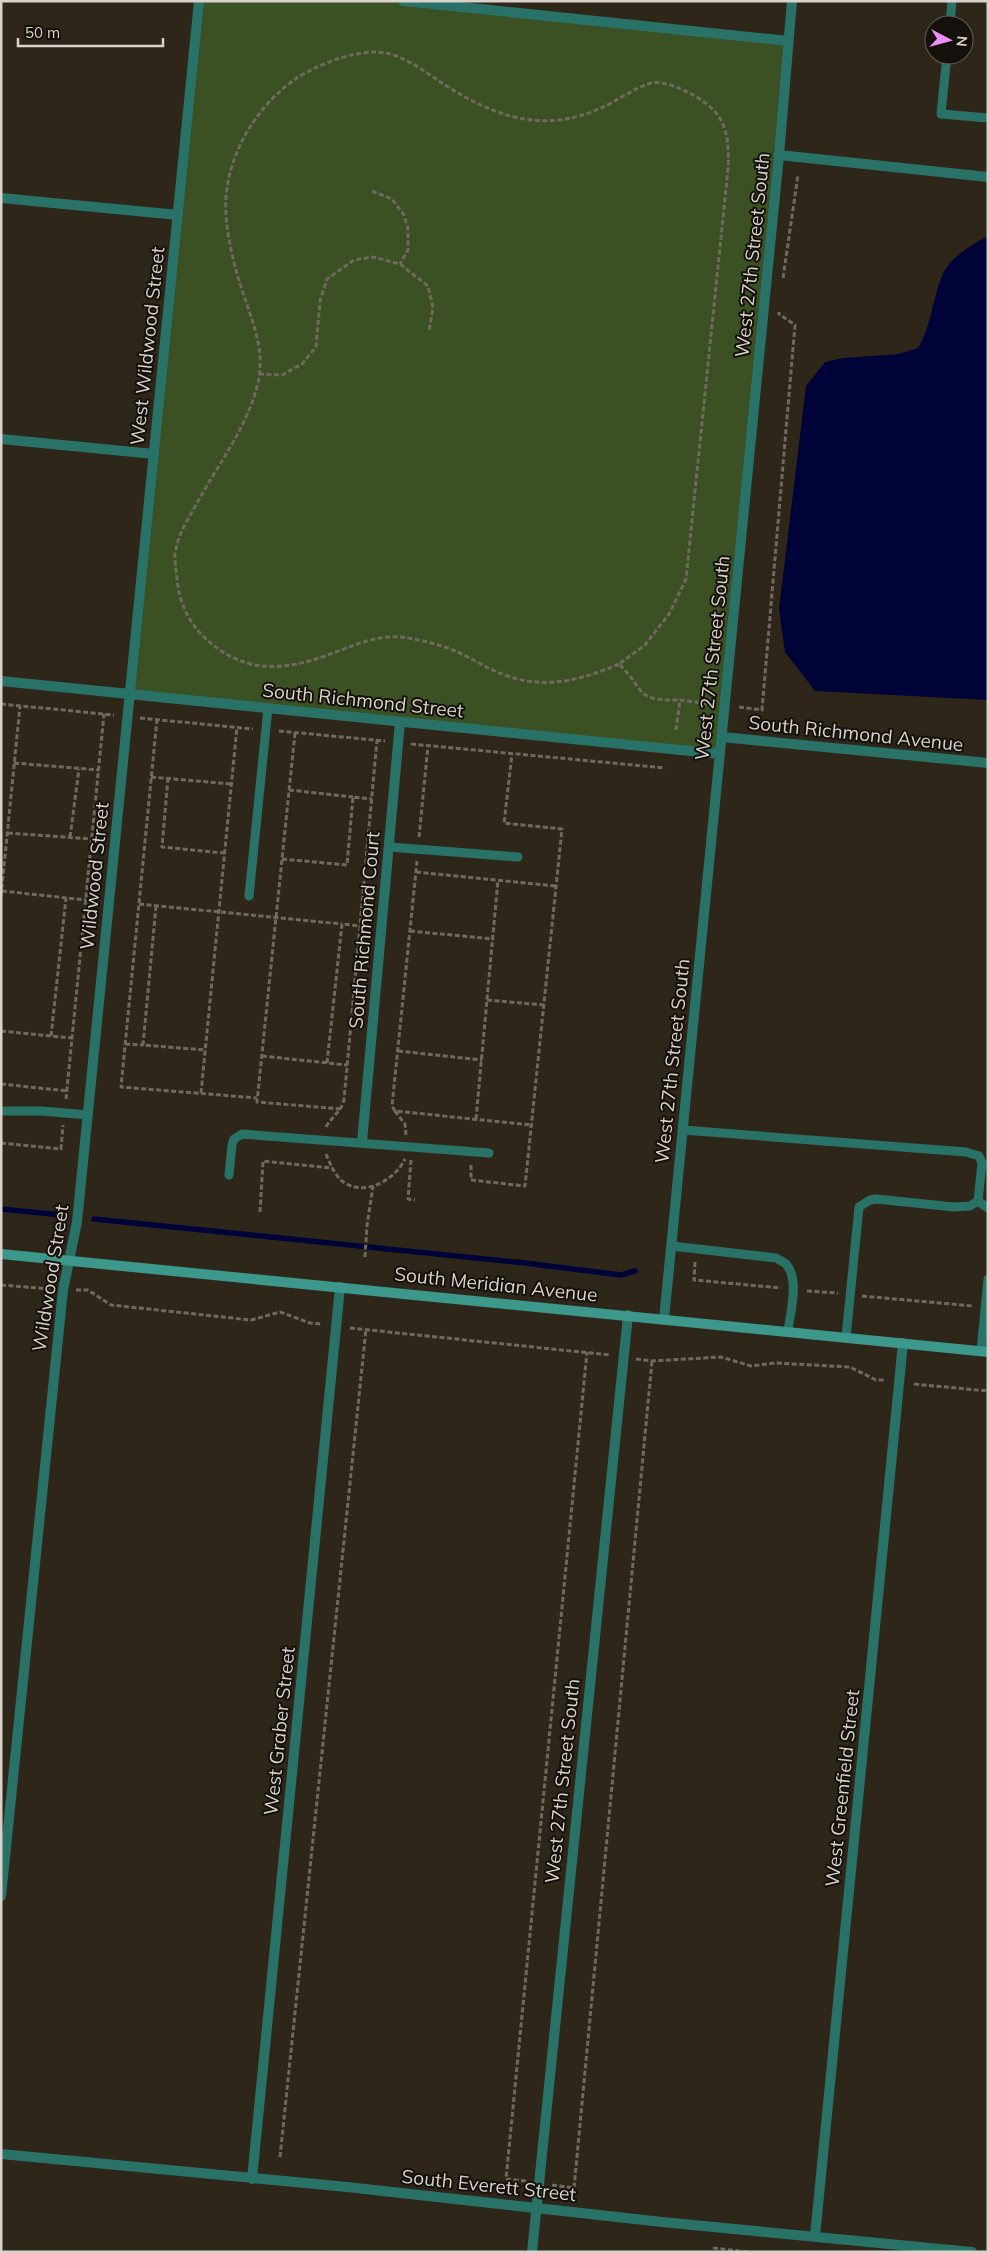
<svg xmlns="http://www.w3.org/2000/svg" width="989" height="2253" font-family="Mulish,sans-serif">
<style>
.green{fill:#3b5023}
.water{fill:#000338}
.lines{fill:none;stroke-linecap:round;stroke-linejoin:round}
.stream{stroke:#000338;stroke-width:5.5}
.path{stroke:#71695f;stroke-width:3;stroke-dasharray:5 2.5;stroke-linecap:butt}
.lane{stroke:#297268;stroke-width:9}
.street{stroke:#297268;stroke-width:10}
.secondary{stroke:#3b988b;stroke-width:10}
.labels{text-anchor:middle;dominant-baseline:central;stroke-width:4;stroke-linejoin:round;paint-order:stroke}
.street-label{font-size:19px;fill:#d8d2ca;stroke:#14100b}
</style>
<rect width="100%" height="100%" fill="#2f261a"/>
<path class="green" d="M199,1h204l386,40 -69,713 -590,-60z"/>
<path class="water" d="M988,236v464l-173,-9 -30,-39 -6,-43 27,-223 19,-24 18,-4 56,-4 19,-6c14,-23 14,-50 25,-74 8,-18 29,-29 45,-38z"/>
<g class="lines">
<path class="stream" d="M1,1209l61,6
M94,1219l431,44 96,12 14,-4"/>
<path class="path" d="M372,191l20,8 12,16 4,14v21l-8,14
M783,278l15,-103
M259,374l23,1 20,-11 14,-17 4,-46 7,-22 27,-19 19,-3 27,7 28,22 5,22 -4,24
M619,664c-37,16 -74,26 -114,11 -18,-6 -33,-17 -50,-24 -16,-7 -37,-12 -54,-14 -24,-2 -46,8 -68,16 -49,19 -91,22 -131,-18 -15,-16 -23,-34 -25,-56 -1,-8 -2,-16 -2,-24 2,-19 12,-34 21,-50 22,-41 54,-81 63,-127 5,-30 -7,-58 -16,-85 -8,-24 -15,-51 -17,-77 -4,-52 26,-106 68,-136 23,-16 69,-34 96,-26 21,6 38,20 55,31 50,32 99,49 156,23 16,-7 33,-20 50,-25 9,-2 21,2 30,6 41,19 49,36 47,80l-42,410 -17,35 -24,31 -26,19c27,26 14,37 61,36
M1,704l113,11
M739,707l23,3 33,-385 -16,-11v-2
M140,718l113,11
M157,719l-36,368 136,11
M676,730l4,-30 30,4
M279,731l106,10
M295,733l-38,369 84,7
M411,744l254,24
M14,763l85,7
M151,777l80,7
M168,778l-6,69 62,6
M289,790l64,7
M8,833l84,6
M70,837l9,-68
M419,837l9,-91
M282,859l65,6 6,-68 19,2
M416,872l140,14
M2,891l84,9
M1,896l19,-190
M139,904l203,20
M156,906l-13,139 62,5
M410,931l83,8
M487,1000l57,5
M1,1031l71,7
M51,1036l15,-138
M125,1044l18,1
M398,1051l84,9
M262,1056l85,9
M327,1063l15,-139 18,2
M1,1084l66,7
M201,1093l36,-366
M66,1099l38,-385
M395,1111l-3,-5 25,-245
M476,1119l22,-239
M326,1127c6,-11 15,-15 18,-27l33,-360
M406,1135l-1,-11 -10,-13 136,14
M1,1143l60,6 2,-24
M326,1154l6,14
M411,1160l-3,39 7,1
M471,1165v15l54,6 37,-357 -58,-6 8,-69
M260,1212l3,-51 69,7c3,4 6,10 10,13 22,17 53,-1 63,-22
M365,1257l2,-31 6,-40
M695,1262l-1,18 87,8
M1,1285l49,4
M76,1290h12l23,15 140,15 29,-8 30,11 12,1
M807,1291l31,2
M862,1296l111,10
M350,1328l260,27
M636,1359l16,2 69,-4 30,9 24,-3 75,4 26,13h9
M914,1384l74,7
M280,2157l86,-828
M526,2181l-20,-2 81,-827
M552,2185l22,3 78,-827
M713,2248l35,4"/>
<path class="lane" d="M950,25l2,-24
M947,55l-6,59 47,4
M389,847l129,10
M249,896l19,-188
M1,1111h40l47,4
M683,1130l283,22 13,4 3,7 -4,38 -8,5 -16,1 -78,-8 -6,1 -11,7 -13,130
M229,1175l3,-30 2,-6 8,-5 247,19
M978,1201l10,7
M672,1246l104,12c3,2 8,4 10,6 14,16 4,49 2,67
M981,1351l7,-72"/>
<path class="street" d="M403,1l386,40
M779,155l209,22
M1,198l177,17
M1,439l153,15
M1,681l719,73
M722,737l266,26
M362,1142l38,-420
M664,1319l115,-1164 13,-154
M1,1896l62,-606 14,-68 122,-1221
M1,2154l346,33 315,35 310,30
M252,2179l88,-892
M815,2236l88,-893
M532,2252l96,-937"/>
<path class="secondary" d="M1,1254l987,98"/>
</g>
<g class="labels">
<g class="street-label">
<text transform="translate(752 255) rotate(-84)">West 27th Street South</text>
<text transform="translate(147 346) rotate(-84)">West Wildwood Street</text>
<text transform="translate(712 658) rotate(-84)">West 27th Street South</text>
<text transform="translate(363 700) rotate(6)">South Richmond Street</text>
<text transform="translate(856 733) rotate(6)">South Richmond Avenue</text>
<text transform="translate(94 876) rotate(-84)">Wildwood Street</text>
<text transform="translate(364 930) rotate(-85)">South Richmond Court</text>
<text transform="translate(672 1061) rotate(-84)">West 27th Street South</text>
<text transform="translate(50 1278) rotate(-81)">Wildwood Street</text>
<text transform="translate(496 1284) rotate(6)">South Meridian Avenue</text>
<text transform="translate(279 1731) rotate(-84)">West Graber Street</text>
<text transform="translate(562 1781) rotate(-84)">West 27th Street South</text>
<text transform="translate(842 1788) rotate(-84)">West Greenfield Street</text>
<text transform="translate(489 2185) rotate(6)">South Everett Street</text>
</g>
</g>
<rect width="989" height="2253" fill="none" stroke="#d8d2ca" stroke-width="5"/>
<g transform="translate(949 40) rotate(96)"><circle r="24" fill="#14100b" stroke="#625e57"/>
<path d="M0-4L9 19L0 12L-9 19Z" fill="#ee8cf8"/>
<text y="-8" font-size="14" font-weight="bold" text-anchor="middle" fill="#d8d2ca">N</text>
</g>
<path d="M18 38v8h145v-8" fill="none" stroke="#d8d2ca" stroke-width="2.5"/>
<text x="25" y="38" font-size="15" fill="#d8d2ca" stroke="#14100b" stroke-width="4" paint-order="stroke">50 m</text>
</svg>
